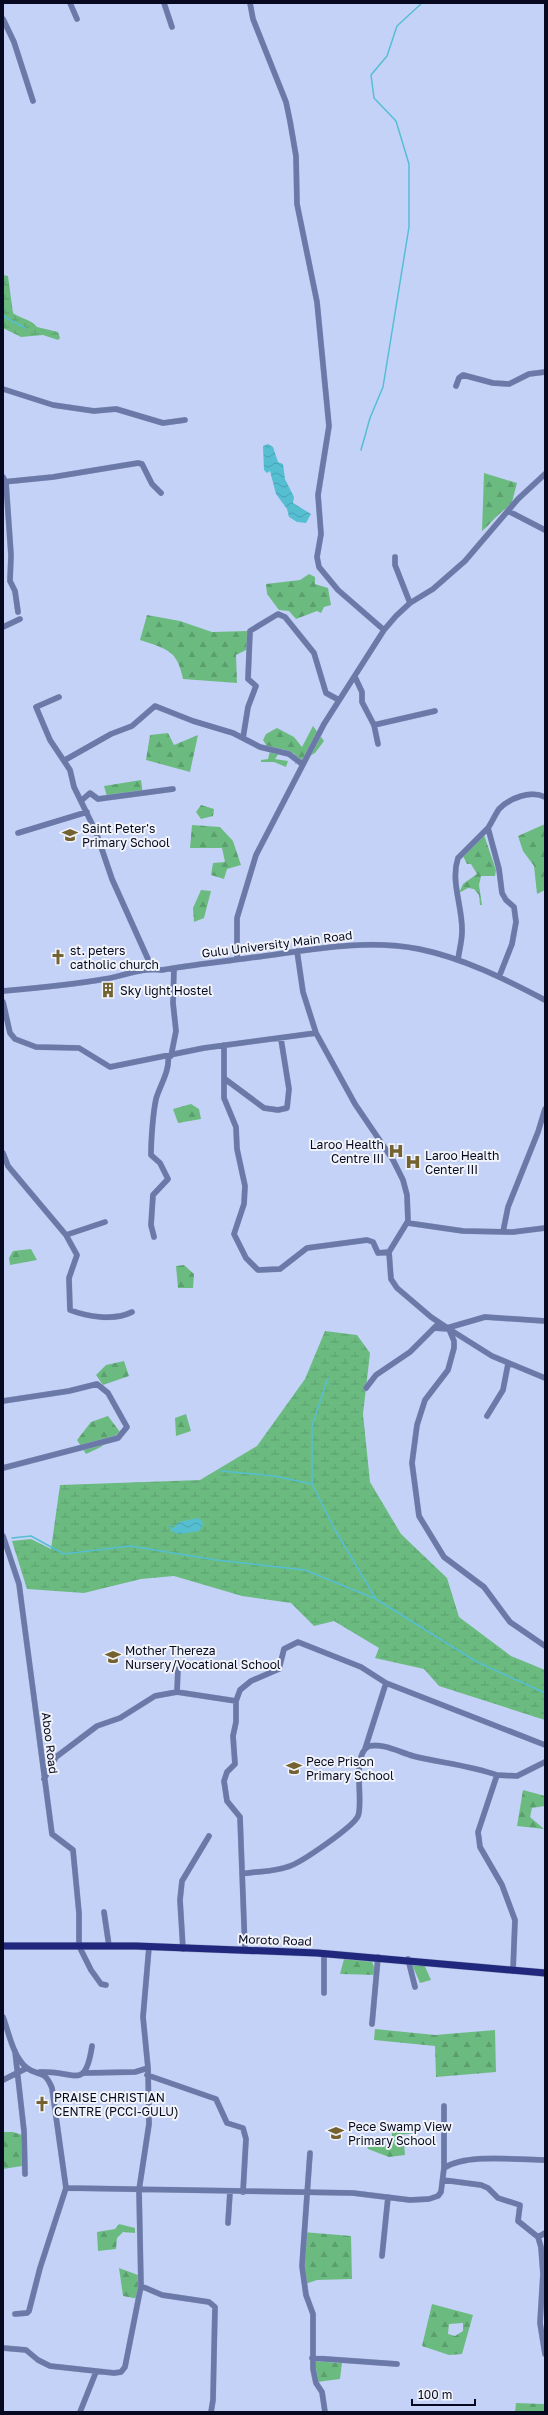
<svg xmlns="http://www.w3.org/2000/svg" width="548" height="2415" font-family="'Golos Text',sans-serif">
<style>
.forest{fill:url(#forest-firs);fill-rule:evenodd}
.wetland{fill:url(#wetland-marsh)}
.water{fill:url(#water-waves)}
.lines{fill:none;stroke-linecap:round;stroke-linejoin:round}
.stream{stroke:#55bed1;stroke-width:1.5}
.minor-casing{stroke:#a3aed1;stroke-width:6}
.major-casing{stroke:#a3aed1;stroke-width:8}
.minor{stroke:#6b79a8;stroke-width:5.5}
.major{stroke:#1f287c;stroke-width:7}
.labels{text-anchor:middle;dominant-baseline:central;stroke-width:4;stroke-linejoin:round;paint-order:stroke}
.poi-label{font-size:12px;fill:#06091f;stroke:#f1f3fa;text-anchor:start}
.street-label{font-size:12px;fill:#06091f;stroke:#f1f3fa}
</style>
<defs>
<pattern id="forest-firs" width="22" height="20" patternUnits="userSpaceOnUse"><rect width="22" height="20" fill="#6bbb81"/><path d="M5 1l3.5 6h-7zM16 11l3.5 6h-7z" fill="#5b9f6f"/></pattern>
<pattern id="wetland-marsh" width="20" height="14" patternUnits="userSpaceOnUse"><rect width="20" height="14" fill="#6bbb81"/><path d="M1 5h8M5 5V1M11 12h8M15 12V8" fill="none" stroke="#5b9f6f"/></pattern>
<pattern id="water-waves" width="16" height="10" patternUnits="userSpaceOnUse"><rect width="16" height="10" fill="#55bed1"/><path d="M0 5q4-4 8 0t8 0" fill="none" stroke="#49a2b3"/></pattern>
</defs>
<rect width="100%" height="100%" fill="#c5d2f8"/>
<path class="forest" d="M484,473l33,10 -6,23c-12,5 -19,17 -29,25z
M309,574l6,3v7l13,4 3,17 -7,2 -3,6 -4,-2 -21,8 -7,-8 -10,-1 -12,-16 -1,-10 34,-4z
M147,615l33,6 32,11 35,-1 1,18 -12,6 1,28 -54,-4c-6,-30 -17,-30 -43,-39z
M313,726l11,15 -9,12 -20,11v-10l-13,-5 -7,10 13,2 -2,6 -12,-5h-13v-2l7,-1 2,-8 -7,-11 3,-6 11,-6 17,9 8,10z
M168,733l6,12 24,-10 -8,37 -44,-12 4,-25z
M141,780l2,15 -35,5 -4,-14z
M201,805l13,4 -1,7 -12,3 -5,-7z
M545,824v66l-8,4 -3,-28 -11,-15 -5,-15z
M192,825l28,2 13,14 8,24 -14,4 -3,10 -13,-4 2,-12 12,-1 -3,-14h-32z
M484,835l12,35 -1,6h-14l-2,9 3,20h-2l-1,-10 -5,-6 -6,-1 -9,5 4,-9 14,-10 -6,-10h-4l-4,-8z
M201,890l10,1 -7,27 -10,4 -1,-14z
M191,1104l8,5 2,10 -23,4 -5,-14z
M31,1249l6,11 -27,5 -1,-7 4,-7z
M184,1265l10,9 -1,14h-15l-2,-22z
M124,1361l5,15 -26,9 -7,-10 10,-10z
M186,1414l5,17 -15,5 -1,-18z
M108,1416l12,16 -19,15 -15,7 -9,-14 14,-18z
M523,1790l22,6v10l-13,2 -2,9 14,12 -27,-3z
M344,1959h27l6,16 -37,-1z
M411,1962h12l8,18 -11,3z
M375,2029l60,6 60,-5 1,42 -60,5 -1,-31 -61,-6z
M392,2124l21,4 2,5 -16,2 -1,6 6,1 1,13 -16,2 -21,-8 -1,-3 13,-3 12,5z
M3,2132h10l9,3v31l-19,3z
M119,2224l16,4v5l-12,-1 -6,6 -1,11 -18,2 -1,-19 18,-3z
M303,2232l48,4 1,43 -35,1 -12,4z
M119,2268l19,7 1,24 -16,-3z
M432,2304l41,11 -11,39 -13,1 -27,-9zM463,2323v8l-8,5 -7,-2 1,-10z
M315,2361l27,2 -2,16 -23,3z
M516,2403l28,1 1,8h-30z"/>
<path class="wetland" d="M3,275l5,1 5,37c8,6 18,6 24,14l21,5 2,6 -2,2 -15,-5 -22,2 -18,-9z
M325,1331l32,4 13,18 -7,61 7,68 31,52 46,44 12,39 52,39 34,14v50l-106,-34 -15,-17 -49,-11 4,-10 -45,-27 -20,5 -23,-23 -49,-7 -68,-20 -33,3 -57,14 -57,-4 -15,-48 19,-2 20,10 9,-64 140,-5 57,-34 48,-67z"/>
<path class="water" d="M268,444l5,3 5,15 5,2 2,15 9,18 -1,6 18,11 -5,9 -9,-1 -8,-5 -2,-8 -11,-15 -6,-23 -3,2 -3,-3 -1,-24z
M198,1518l4,3 1,4 -4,6 -19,3 -9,-3 -1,-7 4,4 5,-6z"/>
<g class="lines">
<path class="stream" d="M3,316l22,12
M361,450l9,-32 13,-31 26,-160v-63l-13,-43 -22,-23 -3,-23 16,-19 10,-30 25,-23
M221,1471l53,5 38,8 23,46 41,69
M312,1483v-57l16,-48
M12,1538l19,-2 33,18 66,-8 86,14 89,10 71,29 101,63 68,31"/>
<defs>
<path id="minor" d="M70,3l7,16
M164,3l8,24
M250,3l3,16 33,83 4,19 6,35 1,48 20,98 12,124 -11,69 3,39 -4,23 2,10 19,23 46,40
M3,19l11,23 19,59
M456,386l3,-8 4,-3 30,8 16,1 20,-10 16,-2
M3,389l50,16 41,6 22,-2 47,14 22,-3
M3,477l3,6 5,72 -1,26 5,10 3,21
M3,482l50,-5 85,-14 4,1 10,20 9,9
M508,511l37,19
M395,557v8l15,38
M3,627l17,-8
M355,677l7,15v10l12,23 4,19
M59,697l-23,10 14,33 20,30 4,17 22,45 16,47 40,89
M374,725l61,-14
M243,738l5,-31 8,-21 -8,-7 2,-48 28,-17 7,3 29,36 12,40 13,7
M65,760l46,-26 21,-8 23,-20 38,15 40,12 27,14 29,7 13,10
M82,800l8,-7 8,6 75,-10
M18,833l69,-21
M297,951l6,41 13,41 39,71 38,56 10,20 4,15 1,26 -19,31 2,27 6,9 34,29 18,12 5,12v7l-6,22 -23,30 -8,25 -5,38 7,53 25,41 40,30 26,35 35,24
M237,959v-41l19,-63 68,-131 60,-94 12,-14 14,-13 23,-14 32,-28 53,-62 27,-25
M458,960c1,-9 4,-19 4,-28 1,-25 -12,-50 -4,-74l30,-30
M499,977l13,-33 4,-22 -2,-15 -8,-7 -4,-7 -3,-24 -11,-41c4,-6 7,-13 11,-19 11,-11 31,-19 46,-12
M3,991c34,-3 68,-6 102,-12 19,-3 38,-12 57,-9 29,-5 58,-8 87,-12 56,-7 113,-20 170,-9 44,9 86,30 126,51
M3,1002l7,31 5,6 21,8 43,1 31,19 94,-19 112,-15
M224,1045v53l12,29 1,22 8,37 -1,18 -10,30 12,24 12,12 22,-1 27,-21 60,-8 6,2 5,11 11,-1
M171,1056l5,-25 -3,-28 1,-35
M225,1079l39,29 14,2 9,-2 2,-19 -8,-50
M3,1153l5,13 58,69 11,20 -8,23 1,32c18,7 44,11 62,2
M408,1223l55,8 50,1 32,-4
M503,1232l5,-25 30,-75 7,-23
M66,1235l39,-13
M154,1237l-3,-12 2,-30 15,-16 -8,-16 -9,-8c0,-15 2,-42 5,-56 4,-14 14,-28 12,-43
M434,1328l15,1 43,27 53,22
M447,1328l38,-11 60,4
M366,1388l10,-13 34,-23 26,-26
M3,1401l66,-10 28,-7 11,9 19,34 -9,11 -115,30
M487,1416l16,-26 5,-26
M3,1536l16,48 33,250 21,16 6,63v33l12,24 10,14 5,1
M386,1683l159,62
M177,1692l1,-24
M44,1779l12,-22 41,-31 23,-8 35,-22 22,-4 59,9
M242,1874c15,-3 31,-2 45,-7 13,-3 67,-41 71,-51 6,-14 -7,-61 11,-70 14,-3 30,6 44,10 28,7 56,9 84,19
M104,1912l5,34
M183,1949l-3,-49 2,-19 27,-45
M245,1950l-5,-133 -13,-16 -3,-20 3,-9 8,-8 -2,-28 3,-14v-21l4,-11 11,-9 28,-12 5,-20 14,-7 63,25 25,16 -21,66
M408,1959l7,28
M513,1971l2,-51 -13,-35 -22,-38 -1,-8 -1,-7 19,-57 20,1 28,-14
M324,1993v-40
M3,2017c6,16 10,40 24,51 11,9 17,0 25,20l14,100 -26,80 -11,43 -2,2 -12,1
M372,2024l6,-67
M15,2051l9,80 1,43
M40,2072c35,-2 45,20 52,-26
M85,2073l50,-1 13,-4
M147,2075l69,24 11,24 16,5 3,11 -3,53
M3,2080l24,-12
M310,2153l-8,113 4,29 7,19v55l3,14 6,9 3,20
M444,2168v-62
M443,2180l38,5 7,3 10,10 22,7 -2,16 20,16 3,10 2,27 -3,49 5,31
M66,2188l287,5 57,7 19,-1 9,-3 3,-4 3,-24c23,-15 73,-8 101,-8
M228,2223l2,-31
M538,2237l7,-4
M382,2256l6,-59
M141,2286l21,9 47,7 6,5 -2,93 -2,12
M3,2348l23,2 12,10 12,6 64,7 7,-1 4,-5 16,-81 -2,-96 10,-66 -1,-56 -5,-51 6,-70
M312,2358l85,6
M80,2412l16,-40"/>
<path id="major" d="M3,1946h133l181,7 228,20"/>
</defs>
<use href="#minor" class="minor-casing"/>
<use href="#major" class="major-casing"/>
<use href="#minor" class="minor"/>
<use href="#major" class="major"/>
</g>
<defs>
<symbol id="school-bare" viewBox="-9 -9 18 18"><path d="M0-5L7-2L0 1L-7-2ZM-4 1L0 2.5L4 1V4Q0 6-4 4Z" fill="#746331" stroke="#f1f3fa" stroke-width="2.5" paint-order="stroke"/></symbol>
<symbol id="church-bare" viewBox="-9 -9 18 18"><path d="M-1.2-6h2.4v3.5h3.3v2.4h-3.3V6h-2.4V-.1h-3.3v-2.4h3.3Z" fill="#746331" stroke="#f1f3fa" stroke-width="2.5" paint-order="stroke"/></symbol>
<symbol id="building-bare" viewBox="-9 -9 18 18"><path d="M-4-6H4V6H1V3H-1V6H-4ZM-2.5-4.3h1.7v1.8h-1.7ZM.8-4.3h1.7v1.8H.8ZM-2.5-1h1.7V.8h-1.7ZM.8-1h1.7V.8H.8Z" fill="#746331" stroke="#f1f3fa" stroke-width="2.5" paint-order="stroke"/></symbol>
<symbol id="hospital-bare" viewBox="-9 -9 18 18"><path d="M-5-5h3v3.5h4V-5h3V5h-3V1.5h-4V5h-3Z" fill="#746331" stroke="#f1f3fa" stroke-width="2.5" paint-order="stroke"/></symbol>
</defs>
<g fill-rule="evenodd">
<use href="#school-bare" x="59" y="824" width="22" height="22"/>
<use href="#church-bare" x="47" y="946" width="22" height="22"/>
<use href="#building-bare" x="97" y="979" width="22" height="22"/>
<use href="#hospital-bare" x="385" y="1140" width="22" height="22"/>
<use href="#hospital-bare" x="402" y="1151" width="22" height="22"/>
<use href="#school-bare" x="102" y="1646" width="22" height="22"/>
<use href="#school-bare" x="283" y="1757" width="22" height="22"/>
<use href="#church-bare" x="31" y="2093" width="22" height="22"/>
<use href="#school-bare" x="325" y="2122" width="22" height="22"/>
</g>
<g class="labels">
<g class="poi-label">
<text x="82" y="828">Saint Peter's<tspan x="82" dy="14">Primary School</tspan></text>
<text x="70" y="950">st. peters<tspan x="70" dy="14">catholic church</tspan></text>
<text x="120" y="990">Sky light Hostel</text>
<text x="384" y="1144" text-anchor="end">Laroo Health<tspan x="384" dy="14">Centre III</tspan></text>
<text x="425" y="1155">Laroo Health<tspan x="425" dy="14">Center III</tspan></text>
<text x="125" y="1650">Mother Thereza<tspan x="125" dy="14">Nursery/Vocational School</tspan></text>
<text x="306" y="1761">Pece Prison<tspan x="306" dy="14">Primary School</tspan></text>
<text x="54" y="2097">PRAISE CHRISTIAN<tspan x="54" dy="14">CENTRE (PCCI-GULU)</tspan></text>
<text x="348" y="2126">Pece Swamp View<tspan x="348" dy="14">Primary School</tspan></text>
</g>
<g class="street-label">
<text transform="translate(277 944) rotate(-7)">Gulu University Main Road</text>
<text transform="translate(50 1743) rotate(83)">Aboo Road</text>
<text transform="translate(275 1940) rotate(2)">Moroto Road</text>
</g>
</g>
<rect width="548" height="2415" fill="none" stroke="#06091f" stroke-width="8"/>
<path d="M412 2399v6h63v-6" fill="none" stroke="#06091f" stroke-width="2"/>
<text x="418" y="2399" font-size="12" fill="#06091f" stroke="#f1f3fa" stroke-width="3" paint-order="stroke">100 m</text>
</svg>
